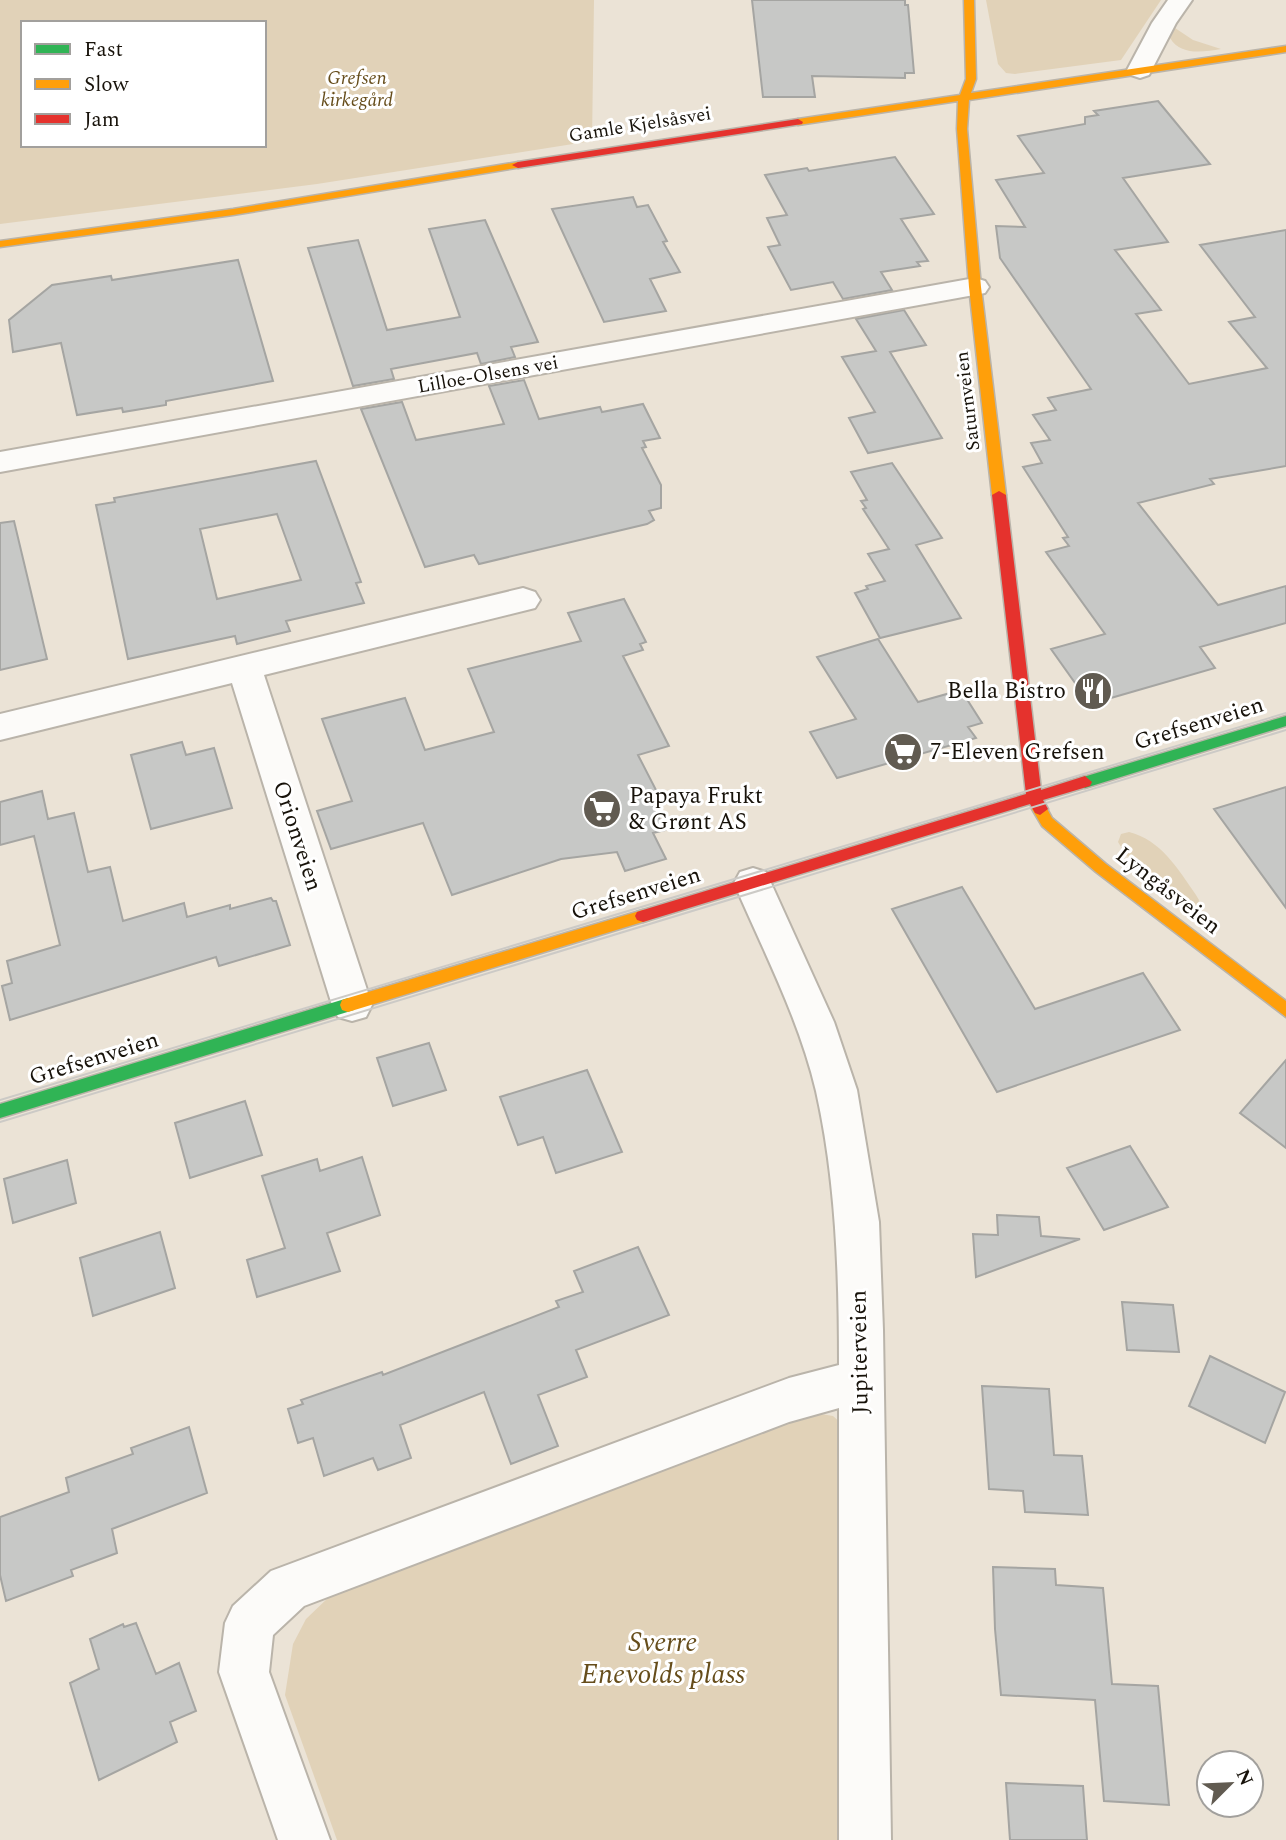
<svg xmlns="http://www.w3.org/2000/svg" width="1286" height="1840" font-family="Spectral,serif">
<style>
.green{fill:#e1d2b8;fill-rule:evenodd}
.building{fill:#c7c8c6;stroke:#a5a5a2;stroke-width:2;fill-rule:evenodd}
.lines{fill:none;stroke-linecap:round;stroke-linejoin:round}
.street-casing{stroke:#bab4aa;stroke-width:4}
.fast-casing{stroke:#bab4aa;stroke-width:3}
.slow-casing{stroke:#bab4aa;stroke-width:3}
.jam-casing{stroke:#bab4aa;stroke-width:3}
.street{fill:#fcfbf9;fill-rule:evenodd}
.fast{fill:#30b455;fill-rule:evenodd}
.slow{fill:#ff9f0a;fill-rule:evenodd}
.jam{fill:#e5322d;fill-rule:evenodd}
.tram{stroke:#cccac6;stroke-width:2}
.labels{text-anchor:middle;dominant-baseline:central;stroke-width:6;stroke-linejoin:round;paint-order:stroke}
.far-park-label{font-size:19px;font-style:italic;fill:#664d1b;stroke:#fff}
.far-street-label{font-size:19px;fill:#17120a;stroke:#fff}
.poi-label{font-size:23px;fill:#17120a;stroke:#fff;text-anchor:start}
.street-label{font-size:23px;fill:#17120a;stroke:#fff}
.near-park-label{font-size:28px;font-style:italic;fill:#664d1b;stroke:#fff}
</style>
<rect width="100%" height="100%" fill="#ebe3d6"/>
<path class="green" d="M0,0h594l-2,141 -275,43 -317,40zM23,23h241v122h-241z
M986,0h175l-40,60 -106,14 -9,-1 -8,-9z
M1175,28l18,12 28,9c-18,3 -40,7 -51,-11z
M1129,832c32,8 49,37 67,63l3,5 -1,5 -8,1 -6,-4 -58,-47 -8,-13 3,-8z
M815,1413l18,3 9,8 4,416h-509l-52,-145 8,-51 13,-25 24,-23 461,-179z"/>
<path class="building" d="M752,0h153v5h3l6,68h-9v5l-93,-2 3,21h-52z
M1158,101l52,63 -87,14 45,64 -53,8 46,60 -25,4 53,70 78,-16 -38,-46 26,-5 -55,-72 86,-15v236l-76,13 4,5 -76,19 80,102 68,-19v37l-86,24 15,21 -125,36 -39,-55 54,-15 -59,-82 23,-6 -6,-8 5,-1 -45,-70 19,-4 -11,-20 19,-3 -17,-25 23,-5 -8,-12 43,-9 -91,-131 -4,-32 29,1 -29,-47 48,-7 -26,-37 67,-12v-7l13,-2 -4,-4z
M895,157l39,57 -33,5 27,42 -11,1 3,4 -39,6 11,18 -49,9 -10,-17 -42,8 -23,-43 12,-2 -13,-27 20,-3 -22,-40 42,-7 2,3z
M633,197l4,10 11,-2 19,36 -4,1 17,30 -30,7 16,32 -62,11 -52,-113z
M485,220l53,122 -27,5 4,10 -34,7 -4,-11 -86,16 3,10 -41,7 -45,-138 50,-8 29,90 73,-13 -31,-88z
M238,260l35,121 -107,20v4l-43,7 -1,-4 -45,7 -16,-72 -48,9 -4,-32 43,-35 59,-9 1,4z
M904,310l22,35 -36,7 52,86 -74,15 -19,-35 26,-6 -33,-55 34,-6 -20,-32z
M524,380l15,39 61,-12 2,5 41,-8 17,34 -17,3 3,6 -4,1 19,37v23l-12,3 5,9 -7,4 -168,40 -5,-9 -49,12 -64,-158 41,-7 14,38 88,-16 -15,-38z
M316,461l45,121 -5,1 8,20 -78,18 4,10 -53,13 -2,-8 -107,23 -32,-154 19,-3 -1,-4zM277,514l24,66 -84,19 -17,-70z
M892,463l50,75 -26,7 45,73 -81,20 -25,-45 13,-4 -2,-3 19,-5 -17,-27 21,-5 -26,-40 3,-1 -5,-7 6,-1 -16,-28z
M14,521l33,138 -47,11v-147z
M624,599l22,43 -6,2 3,6 -20,6 46,90 -31,9 20,39 -9,3 16,33 -12,3 13,26 -41,12 -8,-19 -56,7 -109,36 -29,-72 -92,26 -14,-38 35,-10 -30,-82 83,-21 20,52 69,-18 -26,-63 113,-28 -13,-28z
M878,639l40,63 43,-12 21,33 -14,4 8,11 -139,40 -27,-46 46,-13 -39,-62z
M182,742l4,13 28,-7 18,60 -81,21 -20,-74z
M1286,787v121l-72,-99z
M42,791l6,28 26,-6 14,59 22,-5 13,54 61,-18 3,14 43,-12v4l41,-11 2,3h3l14,44 -71,21 -3,-9 -206,63 -8,-34 10,-3 -5,-22 53,-16 -26,-109 -34,9v-43z
M962,887l73,122 108,-36 37,57 -183,62 -105,-183z
M429,1043l17,47 -53,16 -16,-48z
M1286,1060v88l-46,-35z
M587,1070l35,82 -66,21 -13,-36 -25,8 -18,-48z
M245,1101l17,54 -72,23 -15,-55z
M1130,1146l38,61 -64,23 -37,-62z
M362,1157l18,58 -53,18 13,38 -83,26 -10,-37 38,-12 -23,-72 55,-17 3,12z
M67,1160l9,43 -63,20 -9,-44z
M997,1215l42,2 2,19 39,3 -104,38 -3,-43 25,1z
M160,1232l15,56 -82,28 -13,-58z
M638,1247l31,68 -93,35 11,27 -49,18 20,51 -47,18 -27,-72 -84,33 11,33 -33,12 -5,-12 -49,18 -11,-38 -15,5 -10,-34 15,-5 -2,-4 81,-28 1,3 176,-68 -3,-6 27,-9 -9,-21z
M1122,1302l51,3 6,47 -52,-2z
M1210,1356l75,36 -20,51 -76,-37z
M982,1386l67,3 5,66 28,1 6,59 -63,-3 -2,-21 -34,-2z
M189,1427l18,66 -95,36 5,24 -46,17 2,6 -67,25 -6,-26v-58l69,-25 -3,-14 67,-24 -2,-6z
M993,1567l62,2 1,16 47,3 9,96 46,2 11,119 -65,-4 -9,-101 -94,-5 -6,-66z
M136,1623l20,51 23,-11 17,48 -26,11 7,20 -78,38 -29,-97 29,-14 -9,-30 33,-15 1,3z
M1006,1783l77,3 4,54h-77z"/>
<g class="lines">
<defs>
<path id="street" d="M1168,0h24l-16,23 -27,52 -9,3 -9,-3 -4,-5 25,-47z
M975,278l10,3 4,6 -4,6 -985,179v-20z
M523,588l12,4 5,8 -5,8 -271,67 108,330 -6,12 -14,4 -14,-4 -6,-12 -100,-322 -232,57v-26z
M753,868l13,4 68,150 23,68 22,132 4,108 8,510h-52v-432l-50,14 -485,184 -31,29 -4,37 61,168h-52l-59,-168 6,-49 8,-17 38,-35 518,-193 50,-13c0,-91 -3,-185 -23,-274 -17,-72 -53,-141 -82,-208l6,-11z"/>
<path id="fast" d="M1286,716v10l-201,62 -7,-6 2,-4z
M348,998l6,2 2,5 -2,5 -354,108v-14z"/>
<path id="slow" d="M964,0h10l2,79 -5,14 315,-47v6l-317,48 -2,29 14,158 25,208 -7,4 -7,-4 -23,-208 -12,-158 1,-28 -160,24 -5,-3 5,-3 162,-24 6,-16z
M518,162l6,3 -2,2 -289,48 -233,32v-6l233,-32z
M1040,803l5,2 7,13 54,46 180,137v16l-190,-145 -54,-46 -10,-17z
M643,910l6,2 2,4 -2,4 -301,92 -6,-2 -2,-5 2,-5 6,-2z"/>
<path id="jam" d="M798,119l5,3 -1,2 -284,44 -6,-3 6,-3z
M999,491l7,4 35,295 44,-14 7,6 -2,4 -47,14 5,9 -8,6 -5,-2 -5,-9 -387,118 -6,-2 -2,-4 2,-4 6,-2 383,-116 -34,-299z"/>
</defs>
<use href="#street" class="street-casing"/>
<use href="#fast" class="fast-casing"/>
<use href="#slow" class="slow-casing"/>
<use href="#jam" class="jam-casing"/>
<use href="#street" class="street"/>
<use href="#fast" class="fast"/>
<use href="#slow" class="slow"/>
<use href="#jam" class="jam"/>
<path class="tram" d="M0,1100l1286,-387
M0,1122l1286,-392"/>
</g>
<defs>
<symbol id="restaurant-disc" viewBox="-11 -11 22 22"><circle r="9.5" fill="#615b51" stroke="#fff"/><path d="M-5-6h1v4h1v-4h1v4h1v-4h1v5L-1.5 .5V6h-2V.5L-5-1ZM5-6V6H3V1.5H1.5Q1.5-4 5-6Z" fill="#fff"/></symbol>
<symbol id="supermarket-disc" viewBox="-11 -11 22 22"><circle r="9.5" fill="#615b51" stroke="#fff"/><path d="M-6-5.5h2.5l.6 2H6L4.5 2H-2.5L-4.4-4H-6ZM-1.5 3.2a1.3 1.3 0 1 0 .1 0ZM3 3.2a1.3 1.3 0 1 0 .1 0Z" fill="#fff"/></symbol>
</defs>
<g fill-rule="evenodd">
<use href="#restaurant-disc" x="1071" y="669" width="44" height="44"/>
<use href="#supermarket-disc" x="881" y="730" width="44" height="44"/>
<use href="#supermarket-disc" x="580" y="787" width="44" height="44"/>
</g>
<g class="labels">
<g class="far-park-label">
<text x="357" y="78">Grefsen<tspan x="357" dy="22">kirkegård</tspan></text>
</g>
<g class="far-street-label">
<text transform="translate(640 125) rotate(-9)">Gamle Kjelsåsvei</text>
<text transform="translate(488 375) rotate(-10)">Lilloe-Olsens vei</text>
<text transform="translate(968 401) rotate(-97)">Saturnveien</text>
</g>
<g class="poi-label">
<text x="1066" y="691" text-anchor="end">Bella Bistro</text>
<text x="930" y="752">7-Eleven Grefsen</text>
<text x="629" y="796">Papaya Frukt<tspan x="629" dy="26">&amp; Grønt AS</tspan></text>
</g>
<g class="street-label">
<text transform="translate(1199 724) rotate(-17)">Grefsenveien</text>
<text transform="translate(297 836) rotate(72)">Orionveien</text>
<text transform="translate(1168 891) rotate(38)">Lyngåsveien</text>
<text transform="translate(636 894) rotate(-17)">Grefsenveien</text>
<text transform="translate(94 1059) rotate(-17)">Grefsenveien</text>
<text transform="translate(860 1352) rotate(-91)">Jupiterveien</text>
</g>
<g class="near-park-label">
<text x="663" y="1642">Sverre<tspan x="663" dy="32">Enevolds plass</tspan></text>
</g>
</g>
<rect x="21" y="21" width="245" height="126" fill="#ffffff" stroke="#a2a09d" stroke-width="2"/>
<rect x="35" y="44" width="35" height="10" fill="#30b455" stroke="#a2a09d" stroke-width="2"/>
<text x="84" y="56" font-size="21" fill="#17120a">Fast</text>
<rect x="35" y="79" width="35" height="10" fill="#ff9f0a" stroke="#a2a09d" stroke-width="2"/>
<text x="84" y="91" font-size="21" fill="#17120a">Slow</text>
<rect x="35" y="114" width="35" height="10" fill="#e5322d" stroke="#a2a09d" stroke-width="2"/>
<text x="84" y="126" font-size="21" fill="#17120a">Jam</text>
<g transform="translate(1230 1784) rotate(66)"><circle r="33" fill="#ffffff" stroke="#a2a09d" stroke-width="2"/>
<path d="M0-5L12 26L0 18L-12 26Z" fill="#615b51"/>
<text y="-10" font-size="19" font-weight="bold" text-anchor="middle" fill="#17120a">N</text>
</g>
</svg>
